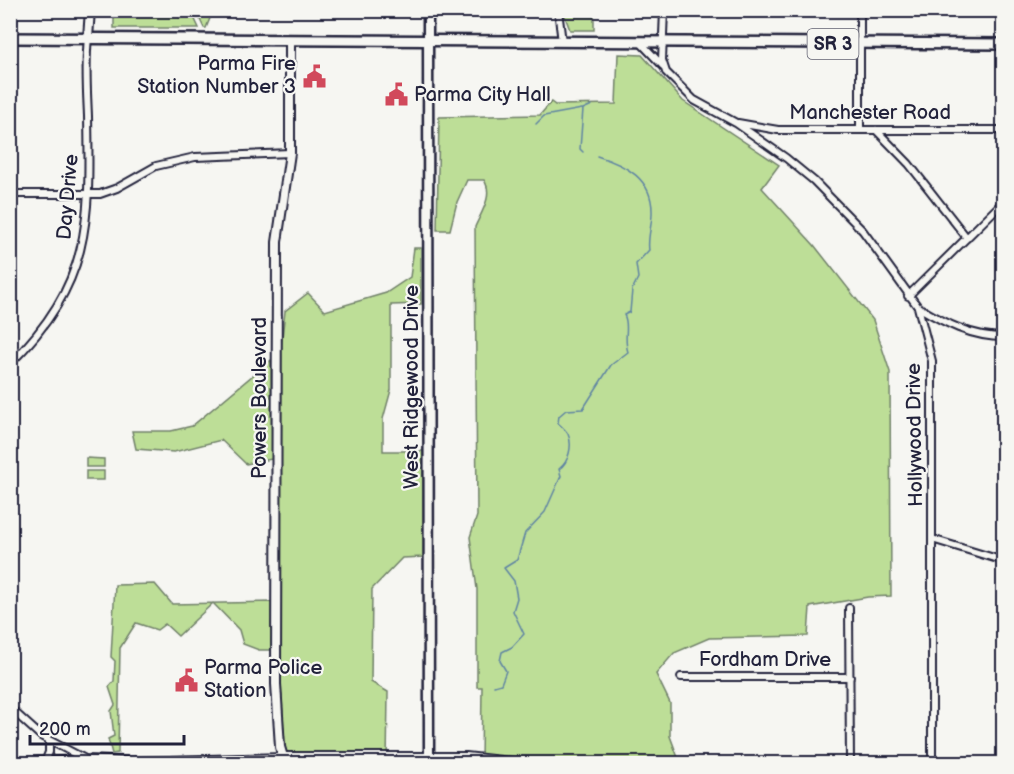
<svg xmlns="http://www.w3.org/2000/svg" width="1014" height="774" font-family="'Balsamiq Sans',sans-serif">
<style>
.green{fill:#bdde97;stroke:#708069;stroke-width:1.5}
.lines{fill:none;stroke-linecap:round;stroke-linejoin:round}
.stream{stroke:#5f84a3;stroke-width:1.5}
.minor-casing{stroke:#22223b;stroke-width:10}
.tertiary-casing{stroke:#22223b;stroke-width:12}
.secondary-casing{stroke:#22223b;stroke-width:13}
.primary-casing{stroke:#22223b;stroke-width:14}
.minor{stroke:#f6f6f2;stroke-width:6}
.tertiary{stroke:#f6f6f2;stroke-width:8}
.secondary{stroke:#f6f6f2;stroke-width:8}
.primary{stroke:#f6f6f2;stroke-width:9}
.labels{text-anchor:middle;dominant-baseline:central;stroke-width:4.5;stroke-linejoin:round;paint-order:stroke}
.shield{fill:#f6f6f2;stroke:#626272;stroke-width:1.5}
.shield-label{font-size:18px;font-weight:bold;fill:#22223b}
.poi-label{font-size:20px;fill:#22223b;stroke:#f6f6f2;text-anchor:start}
.street-label{font-size:20px;fill:#22223b;stroke:#f6f6f2}
</style>
<rect width="100%" height="100%" fill="#f6f6f2"/>
<filter id="ink" filterUnits="userSpaceOnUse"><feTurbulence type="fractalNoise" baseFrequency=".0167" numOctaves="2"/><feDisplacementMap in="SourceGraphic" scale="12" xChannelSelector="R" yChannelSelector="G"/><feConvolveMatrix kernelMatrix="1 2 1 2 8 2 1 2 1" color-interpolation-filters="sRGB"/></filter>
<g filter="url(#ink)">
<path class="green" d="M114,11h57l9,7 3,-6 8,-1 8,17h-85z
M196,11h17l-7,17h-2z
M563,11h31v19h-24z
M618,54l24,1 41,46 96,64 -17,23 52,57 59,75 17,52 1,224 -23,1 -58,10 -2,29 -99,2 -35,15 -18,21 14,29v33l10,27h-199l1,-76h-5v-98l-7,-52 7,-21 -2,-289c6,-14 19,-32 9,-47h-17l-10,22 -7,28h-13l2,-113 101,-2 11,-13 4,3 61,-1z
M414,248h7v56l-30,1v85l-8,29v32h42v106l-23,1 -30,31 -1,93 17,10 -1,71h-101l-5,-81 -2,-317 6,-54 23,-18 17,18 61,-18 24,-16z
M271,360l1,99 -26,5 -25,-24 -47,12 -38,-3 -4,-18h39l21,-5z
M86,458l18,1v8h-18z
M86,471h18v9h-18z
M155,584l17,20 101,-2 1,48h-15l-16,-6 -4,-14 -26,-27 -35,33 -13,-12 -8,6 -21,-7 -16,25 -2,105 -6,1 -4,-15 6,-3 -3,-25 4,-6 -6,-18 5,-6 1,-20 -4,-4 4,-72z"/>
<g class="lines">
<path class="stream" d="M536,124l8,-8 38,-7
M583,152l-3,-3 3,-40 9,-4
M494,686l7,-2 5,-13 -6,-10 2,-9 10,-5 12,-13 -11,-23 4,-13 -3,-17 -10,-13 13,-8 8,-27 20,-21 16,-36 -2,-7c10,-7 14,-24 9,-35 -2,-4 -7,-8 -10,-11l1,-7 7,-6 17,-1 28,-44 17,-13c-5,-14 2,-27 -4,-37l6,-3 2,-22 6,-12 -2,-14 13,-14c-2,-12 3,-24 3,-37 1,-34 -26,-48 -55,-57"/>
<defs>
<path id="minor" d="M558,10l4,32
M664,10l-2,50 4,12 28,28 42,23 50,35 28,23 49,50 55,76 14,54v403
M860,10v120
M640,42l23,24
M738,123l40,7h226
M876,130l33,34 58,74
M10,194h90l17,-6 39,-22 39,-9 95,-4
M908,296l96,-95
M918,307c27,16 53,30 86,30
M10,364c81,-81 80,-140 78,-248 -1,-25 -3,-52 0,-78
M932,539l72,22
M849,608l1,156
M681,677h169
M10,708l31,28 44,23
M10,762l76,-3 45,2 152,-4v7
M45,762l4,-10v-11"/>
<path id="tertiary" d="M88,38l2,-28
M290,40v113l-13,89 -1,442 4,63 3,10h183l63,7
M760,764h29"/>
<path id="secondary" d="M428,10l1,754"/>
<path id="primary" d="M10,38l994,6"/>
</defs>
<use href="#minor" class="minor-casing"/>
<use href="#tertiary" class="tertiary-casing"/>
<use href="#secondary" class="secondary-casing"/>
<use href="#primary" class="primary-casing"/>
<use href="#minor" class="minor"/>
<use href="#tertiary" class="tertiary"/>
<use href="#secondary" class="secondary"/>
<use href="#primary" class="primary"/>
</g>
</g>
<defs>
<symbol id="civic-bare" viewBox="-9 -9 18 18"><path d="M-.6-6.5H3V-4.5H.6V-3L4-1V1h2V6H-6V1h2V-1L-.6-3ZM-1.2 2.5V6h2.4V2.5Z" fill="#d1495b" stroke="#f6f6f2" stroke-width="2.5" paint-order="stroke"/></symbol>
</defs>
<g fill-rule="evenodd">
<use href="#civic-bare" x="298" y="60" width="33" height="33"/>
<use href="#civic-bare" x="380" y="78" width="33" height="33"/>
<use href="#civic-bare" x="170" y="664" width="33" height="33"/>
</g>
<g class="labels">
<rect class="shield" x="807.5" y="29" width="51" height="30" rx="4.5"/>
<g class="shield-label">
<text x="833" y="44">SR 3</text>
</g>
<g class="poi-label">
<text x="296" y="64" text-anchor="end">Parma Fire<tspan x="296" dy="23">Station Number 3</tspan></text>
<text x="414" y="95">Parma City Hall</text>
<text x="204" y="668">Parma Police<tspan x="204" dy="23">Station</tspan></text>
</g>
<g class="street-label">
<text x="870" y="113">Manchester Road</text>
<text transform="translate(68 197) rotate(-85)">Day Drive</text>
<text transform="translate(412 387) rotate(-90)">West Ridgewood Drive</text>
<text transform="translate(260 398) rotate(-90)">Powers Boulevard</text>
<text transform="translate(915 435) rotate(-91)">Hollywood Drive</text>
<text x="765" y="660">Fordham Drive</text>
</g>
</g>
<rect width="1014" height="774" fill="none" stroke="#f6f6f2" stroke-width="36"/>
<rect x="18" y="18" width="978" height="738" fill="none" stroke="#22223b" stroke-width="2" filter="url(#ink)"/>
<path d="M30 735v9h154v-9" fill="none" stroke="#22223b" stroke-width="3"/>
<text x="39" y="735" font-size="18" fill="#22223b" stroke="#f6f6f2" stroke-width="4.5" paint-order="stroke">200 m</text>
</svg>
